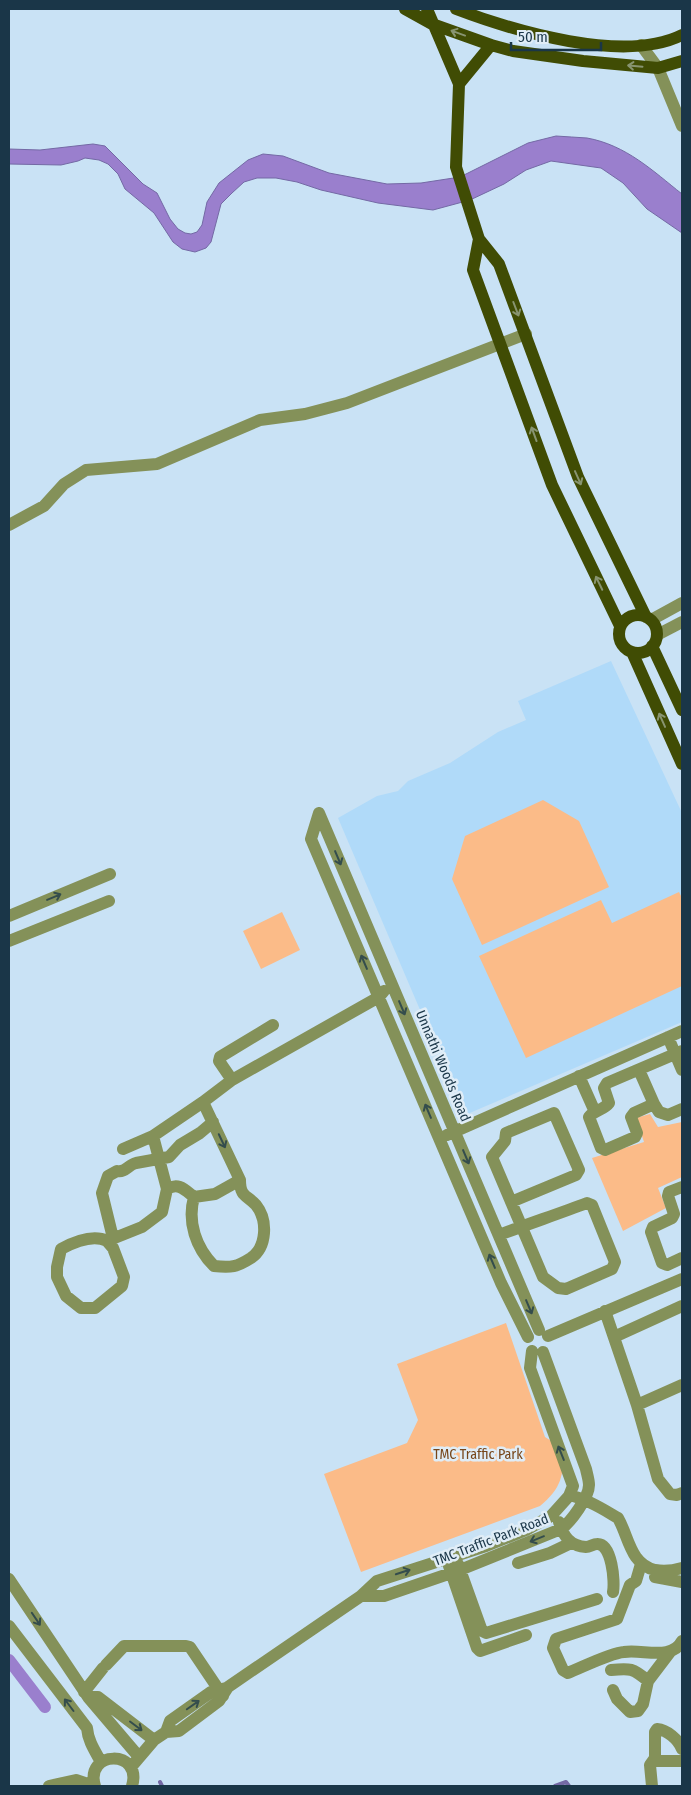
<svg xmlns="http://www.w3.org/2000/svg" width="691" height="1795" font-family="'Fira Sans Condensed',sans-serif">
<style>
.built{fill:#b0daf9}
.green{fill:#fbbb88}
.water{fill:#9a7fcd;stroke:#7469a5}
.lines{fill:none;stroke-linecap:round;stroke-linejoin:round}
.stream{stroke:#7469a5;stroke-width:4}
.canal{stroke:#9a7fcd;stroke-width:12}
.minor{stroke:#849159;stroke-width:12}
.major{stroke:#404c04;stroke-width:12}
.oneway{stroke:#889471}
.oneway2{stroke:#344d4c}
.labels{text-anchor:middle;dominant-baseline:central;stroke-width:5;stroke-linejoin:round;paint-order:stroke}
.street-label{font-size:14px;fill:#1a3648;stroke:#e0edf7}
.park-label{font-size:14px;fill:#77461a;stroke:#e0edf7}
</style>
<rect width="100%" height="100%" fill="#c9e2f5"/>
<path class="built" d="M611,661l71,152v209l-217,93 -127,-297 39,-22 21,-5 10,-10 42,-18 48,-31 28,-12 -8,-19z"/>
<path class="green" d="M543,800l36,21 30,66 -127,58 -30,-66 13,-43z
M679,892l3,6v88l-156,72 -47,-102 122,-56 11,23z
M282,912l18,38 -39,19 -18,-38z
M650,1114l8,13 24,-5v55l-24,11 8,20 -43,23 -31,-73 52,-16 -8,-24z
M506,1323l39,114 19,12c-1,27 -2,39 -24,57l-179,66 -37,-98 83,-31 11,-23 -21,-56z"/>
<path class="water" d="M556,136c10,1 21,1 31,2 39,7 66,33 95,56v39l-35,-24 -24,-26 -22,-15 -50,-7 -25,9 -22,14 -34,16 -37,10 -55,-7 -57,-13 -24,-8 -21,-4h-19l-13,4 -12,11 -11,11 -10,38 -5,6 -11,4 -13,-3 -9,-7 -19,-29 -29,-24 -7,-15 -10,-10 -9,-4 -14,-2 -7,3 -17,4 -52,-1v-15l31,1 53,-6 12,2 38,38 14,9 13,26 8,10 7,4 6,1 6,-2 5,-7 5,-23 12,-19 29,-23 15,-6 20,2 46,17 58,11 34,-1 39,-6 68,-34z"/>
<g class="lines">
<path class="stream" d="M160,1782l2,4
M555,1786l11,-4 3,4"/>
<path class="canal" d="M9,1660l36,47"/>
<path class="minor" d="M641,45l17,23 24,58
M9,525l35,-19 20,-22 22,-14 71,-6 103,-44 45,-6 42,-11 179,-69
M651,620l31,-17
M657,635l25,-13
M319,813l-8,26 190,444 27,54
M319,813l220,517
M9,916l101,-42
M9,941l100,-40
M668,1037l14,33
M682,1051l-75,32 -3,5 5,15c-5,7 -15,7 -20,14l12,31 4,2 30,-13 2,-4 -6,-16 3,-4 20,-9 5,8 9,3 14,-6
M639,1070l15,34
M579,1076l16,36
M232,1080l-13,-19 1,-4 53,-32
M447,1135l235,-104
M123,1149l30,-13 50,-34 29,-22 147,-83 5,-6
M682,1187l-13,5 -1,4 6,18 -2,4 -19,9 -2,5 11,31 5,2 15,-7
M167,1189c12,-7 18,1 27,8 -7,25 2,51 20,69 17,2 23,1 37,-8 16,-11 17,-38 5,-53 -9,-10 -16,-8 -16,-25l-37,-78
M194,1197l21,-3 25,-14
M499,1235c29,-11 59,-21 88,-32l5,2 23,57 -3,7 -46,20 -8,-1 -15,-11 -51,-120 13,-16 1,-8 48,-20 25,57 -3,5 -65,27
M113,1238l-11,-45 6,-17 9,-5c8,2 11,-6 19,-8l33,-6 11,-12 20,-12 13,-11
M107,1241c-14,-7 -33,1 -46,8l-4,18v10l9,19 15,12h14l27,-22 2,-9 -11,-29 -6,-7 35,-14 20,-15 5,-23 -14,-53
M605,1311l32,94 21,74 12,15 7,1 5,-2
M548,1336l134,-57
M614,1337l68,-31
M637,1405l45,-20
M576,1497c13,3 30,14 42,21 11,19 12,46 37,52 10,2 17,1 27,-2
M559,1522c4,14 11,24 27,25 4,0 7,-3 11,-3 15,-1 18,38 16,48
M518,1563l32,-10 21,-10
M458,1564l24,67 4,2 111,-34
M641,1564l-5,17 -6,4 -13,34 -61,20 -3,9 10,22 5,3c15,-6 42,-20 56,-21 19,-3 48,9 58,-11
M449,1566l28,82 3,3 46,-16
M655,1577l27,5
M9,1579l79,118 51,60
M361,1596h23l76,-26 101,-41c10,-7 28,-32 28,-44 0,-5 -2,-11 -3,-16l-43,-117
M9,1626l78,102c1,13 8,23 14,34
M106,1665l18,-19h62l4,1 33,49
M611,1670c19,-2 22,-2 37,11
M613,1690l4,9 13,13 8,-1 5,-7 5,-23 22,-29
M84,1692l19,-24
M88,1697h10l56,43
M166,1732l4,-11 41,-29 15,-4
M653,1761h29
M131,1767l23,-27 12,-8 13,-1 40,-30 9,-14 133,-91 16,-15 109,-35 40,-16 25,-14 18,-20 4,-10 -43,-118 2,-17
M49,1786l27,-6 18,6
M95,1786c-11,-36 48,-37 37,0
M652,1786l-2,-21 5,-7v-26l2,-3c10,1 21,10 25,20"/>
<path class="major" d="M405,9l27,15 59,21 22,6 70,10 75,7 24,-7
M427,9l32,75 -3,83 23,72 20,25 79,213 68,140
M456,9c58,22 168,55 226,26
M459,84l32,-39
M479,239l-6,31 79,215 68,141
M619 634a19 19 0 1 1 38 0a19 19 0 1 1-38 0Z
M652,646l30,64
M632,652l50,112"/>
</g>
<defs><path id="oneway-shaft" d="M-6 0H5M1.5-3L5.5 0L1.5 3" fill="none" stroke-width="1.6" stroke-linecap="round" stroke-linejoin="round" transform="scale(1.25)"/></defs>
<g class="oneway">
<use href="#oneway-shaft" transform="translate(458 33) rotate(-160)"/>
<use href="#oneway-shaft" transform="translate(635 66) rotate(-175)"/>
<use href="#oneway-shaft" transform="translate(516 309) rotate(69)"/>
<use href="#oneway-shaft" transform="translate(534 434) rotate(-110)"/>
<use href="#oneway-shaft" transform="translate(578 478) rotate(66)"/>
<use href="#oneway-shaft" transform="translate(599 583) rotate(-116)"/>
<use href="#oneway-shaft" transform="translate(662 720) rotate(-114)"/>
</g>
<g class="oneway2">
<use href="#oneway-shaft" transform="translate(338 858) rotate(67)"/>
<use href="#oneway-shaft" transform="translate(54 897) rotate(-23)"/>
<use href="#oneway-shaft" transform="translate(364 962) rotate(-113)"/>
<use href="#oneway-shaft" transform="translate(402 1008) rotate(67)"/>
<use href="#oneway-shaft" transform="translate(428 1111) rotate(-113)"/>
<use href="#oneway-shaft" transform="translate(222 1141) rotate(65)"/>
<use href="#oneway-shaft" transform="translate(466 1157) rotate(67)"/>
<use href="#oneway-shaft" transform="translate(492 1261) rotate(-113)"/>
<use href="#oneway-shaft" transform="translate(529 1307) rotate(67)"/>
<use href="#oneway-shaft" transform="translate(561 1453) rotate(-112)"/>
<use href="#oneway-shaft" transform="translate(537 1539) rotate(158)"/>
<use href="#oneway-shaft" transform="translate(403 1572) rotate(-18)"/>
<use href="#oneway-shaft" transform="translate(36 1619) rotate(56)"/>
<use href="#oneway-shaft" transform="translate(69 1705) rotate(-127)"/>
<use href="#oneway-shaft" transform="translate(193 1705) rotate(-35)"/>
<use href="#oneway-shaft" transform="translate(136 1726) rotate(37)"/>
</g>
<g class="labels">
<g class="street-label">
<text transform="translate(443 1066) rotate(67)">Unnathi Woods Road</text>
<text transform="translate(491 1540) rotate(-21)">TMC Traffic Park Road</text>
</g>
<g class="park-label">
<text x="478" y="1454">TMC Traffic Park</text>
</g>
</g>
<rect width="691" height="1795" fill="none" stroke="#1a3648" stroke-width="20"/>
<path d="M511 42v8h90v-8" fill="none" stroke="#1a3648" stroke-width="2.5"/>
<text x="518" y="42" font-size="15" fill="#1a3648" stroke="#e0edf7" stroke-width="4" paint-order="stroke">50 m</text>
</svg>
